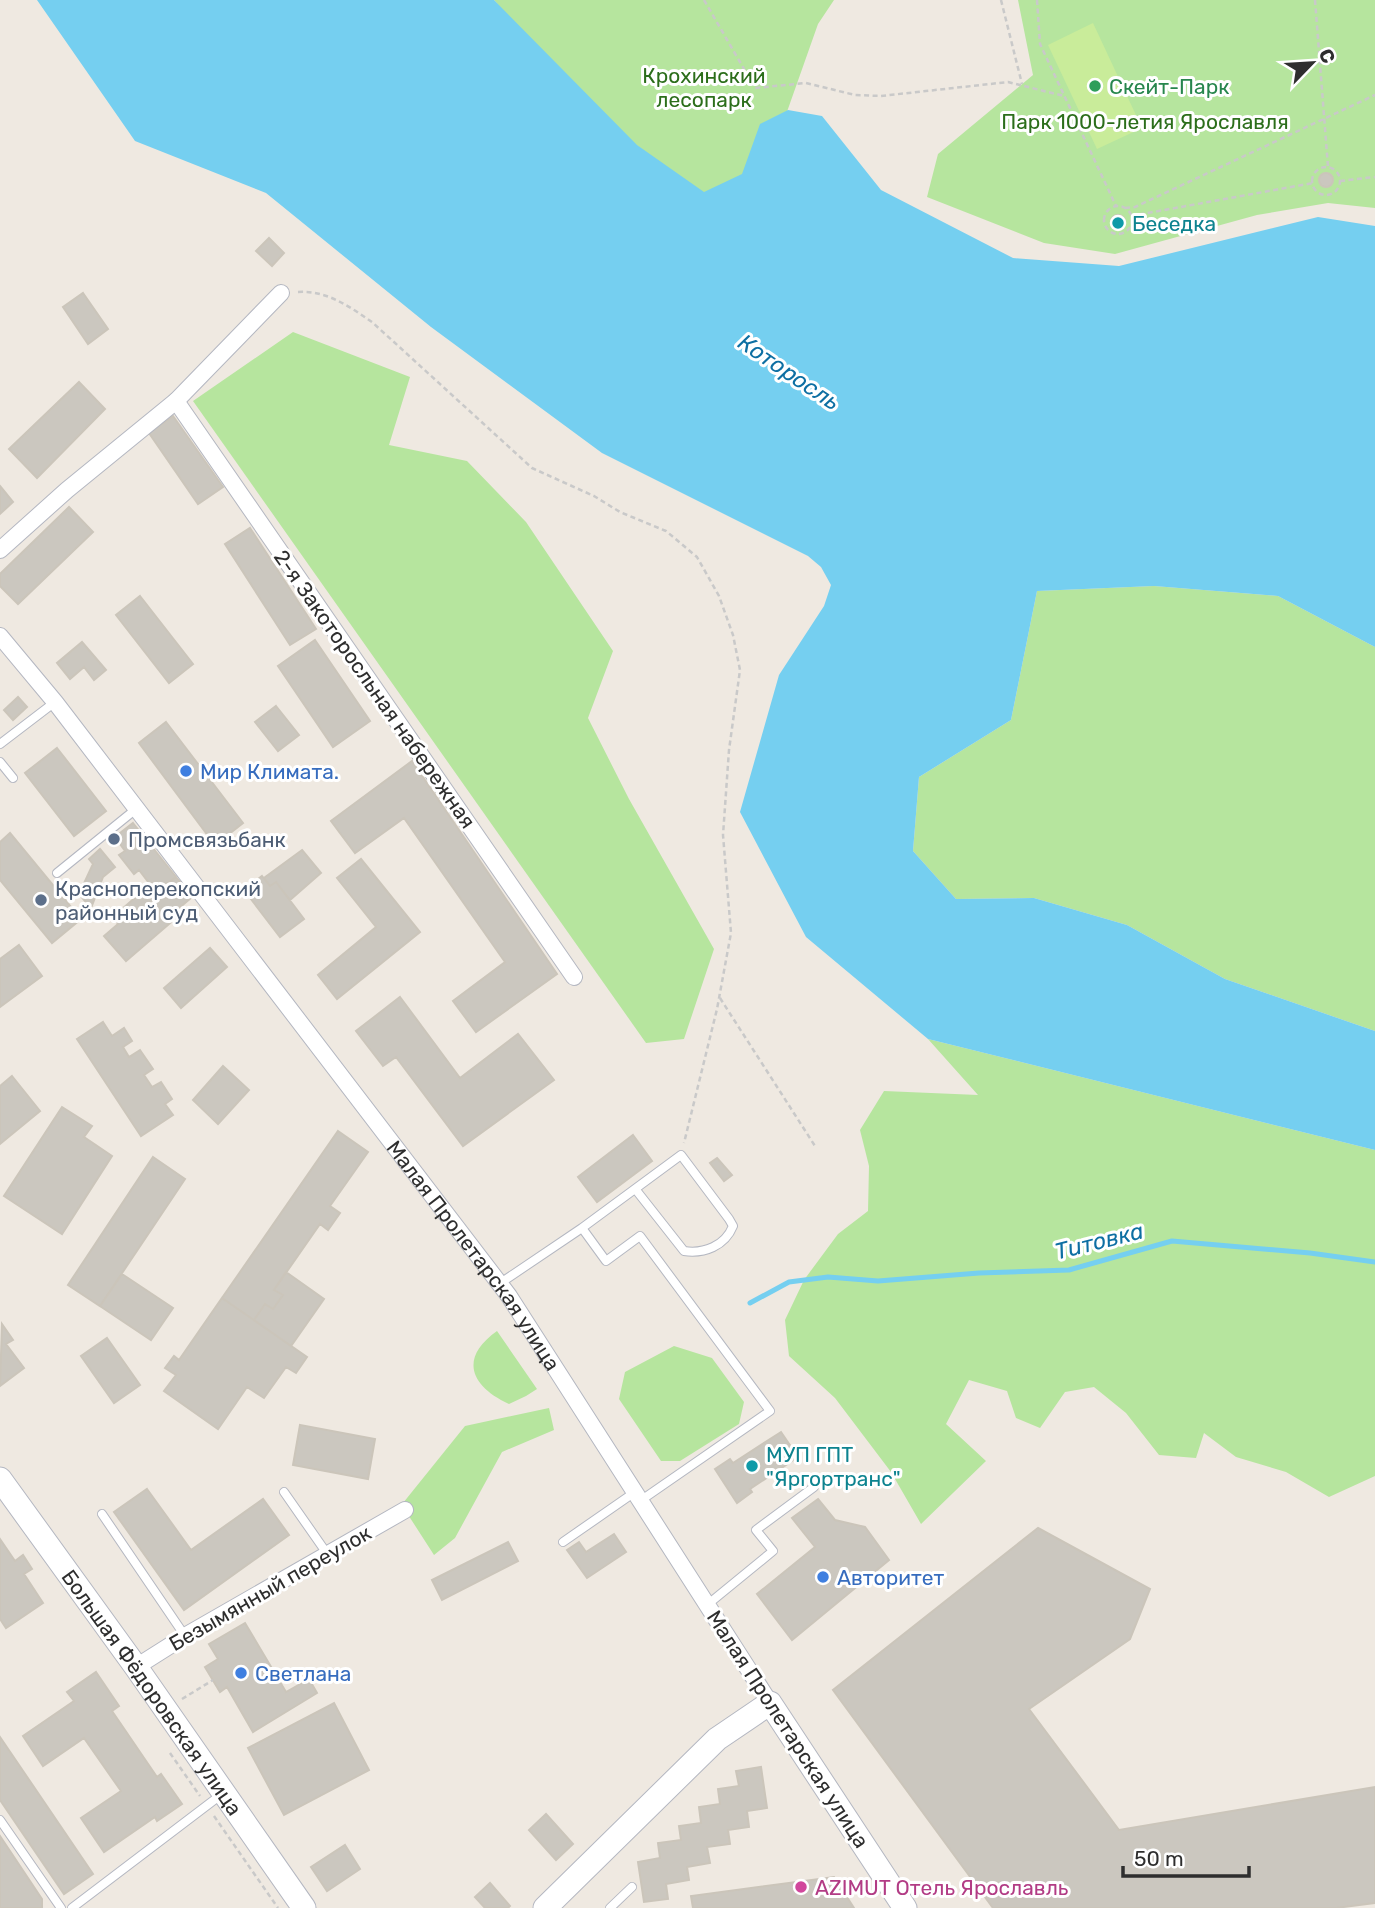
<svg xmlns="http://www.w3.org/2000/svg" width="1375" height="1908" font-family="Rubik,sans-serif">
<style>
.green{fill:#b6e59e}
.pitch{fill:#c9ec9a}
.water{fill:#75cff0}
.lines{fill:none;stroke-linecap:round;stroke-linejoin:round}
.stream{stroke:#75cff0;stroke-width:5}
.building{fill:#cbc7bf;stroke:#cbc5ba;stroke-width:2}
.lane-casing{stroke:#b4b7c1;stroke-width:10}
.street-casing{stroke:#b4b7c1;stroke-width:18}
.secondary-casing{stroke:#b4b7c1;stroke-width:25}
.path{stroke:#c9c9c9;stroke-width:2.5;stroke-dasharray:5 3.5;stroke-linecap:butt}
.lane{stroke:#fff;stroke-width:8}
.street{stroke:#fff;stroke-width:16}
.secondary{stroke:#fff;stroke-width:23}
.leisure-dot{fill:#2e9e5b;stroke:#fff;stroke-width:2.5}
.culture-dot{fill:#0f9aa8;stroke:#fff;stroke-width:2.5}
.shop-dot{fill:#3f7fe0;stroke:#fff;stroke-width:2.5}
.service-dot{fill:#5c6f8a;stroke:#fff;stroke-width:2.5}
.hotel-dot{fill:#d1479c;stroke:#fff;stroke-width:2.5}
.labels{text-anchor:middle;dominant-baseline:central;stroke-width:6;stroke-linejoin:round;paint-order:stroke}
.park-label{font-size:21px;fill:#2c6e1b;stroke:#fff}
.leisure-label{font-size:21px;fill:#27864d;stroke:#fff;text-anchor:start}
.culture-label{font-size:21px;fill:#0d838f;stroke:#fff;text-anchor:start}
.street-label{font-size:21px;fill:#2e2e2e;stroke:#fff}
.shop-label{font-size:21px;fill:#366cbe;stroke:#fff;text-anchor:start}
.service-label{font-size:21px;fill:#4e5e75;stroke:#fff;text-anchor:start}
.hotel-label{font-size:21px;fill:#b23c85;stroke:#fff;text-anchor:start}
.water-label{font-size:23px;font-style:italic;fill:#0d6fa3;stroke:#fff}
</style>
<rect width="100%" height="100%" fill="#efe9e1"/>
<path class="green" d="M494,0h340l-16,24 -53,150 -54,27 -124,-93z
M1018,0h357v208l-47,-5 -71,12 -142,39 -71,-11 -117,-46 11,-43 95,-79z
M293,332l117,45 -21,68 78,16 59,61 87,129 -25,67 41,81 85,150 -30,90 -38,4 -453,-642z
M1154,586l124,10 97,51v384l-150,-52 -98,-54 -93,-27 -78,1 -43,-48 6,-74 92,-57 26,-129z
M928,1039l447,111v326l-46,21 -43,-25 -50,-15 -32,-24 -8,25 -37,-3 -33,-42 -32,-26 -29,5 -25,36 -24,-10 -9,-27 -38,-11 -23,44 40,37 -65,63 -30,-52 -56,-74 -46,-42 -4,-36 19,-40 34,-46 30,-23 1,-45 -9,-36 24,-39 94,4z
M497,1331l40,58 -11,7 -17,8c-39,-18 -50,-46 -12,-73z
M674,1346l38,12 32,44 -5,22 -59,37h-19l-42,-62 6,-27z
M549,1408l5,22 -52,22 -47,86 -21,17 -29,-45 -2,-7 62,-77z"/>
<path class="pitch" d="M1093,23l49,105 -45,21 -49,-104z"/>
<path class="water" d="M37,0h457l143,145 67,47 38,-18 18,-50 28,-14 34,6 59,74 132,68 106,8 199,-49 57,9v421l-97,-51 -124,-10 -117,5 -26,129 -92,57 -6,74 43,48 78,-1 93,27 98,54 150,52v119l-447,-111 -122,-102 -66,-125 39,-137 45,-69 7,-21 -10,-18 -13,-11 -206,-103 -171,-126 -165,-134 -131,-52z"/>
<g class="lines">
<path class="stream" d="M750,1303l39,-21 39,-5 50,4 101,-8 90,-3 103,-29 138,12 65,9"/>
</g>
<path class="building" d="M1319 180a7 7 0 1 1 14 0a7 7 0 1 1-14 0Z
M1111 222a7 7 0 1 1 14 0a7 7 0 1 1-14 0Z
M269,238l15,15 -12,13 -16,-15z
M83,293l25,36 -20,15 -25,-37z
M79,382l26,27 -68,69 -28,-29z
M173,416l50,71 -25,17 -49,-71z
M0,486l13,16 -13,12z
M69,507l24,25 -75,72 -18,-18v-12z
M250,528l66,101 -26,16 -65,-101z
M140,596l53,68 -24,19 -53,-68z
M315,640l55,81 -37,26 -55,-81z
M82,642l24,28 -12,10 -10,-13 -14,12 -13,-16z
M18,697l9,10 -14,13 -9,-10z
M276,706l23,29 -21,16 -23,-29z
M166,722l77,101 -28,22 -76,-102z
M57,748l49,63 -32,25 -49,-63z
M412,761l145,213 -81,58 -23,-31 52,-39 -101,-144 -49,35 -24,-32z
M133,823l43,54 -20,15 -17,-22 -5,4 -15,-19 6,-4 -10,-14z
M10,833l71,86 -29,24 -52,-63v-38z
M100,849l15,18 -12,10 -12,31 -12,-14 14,-30 -4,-5z
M302,850l19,23 -31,27 -14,-18 -6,4 -6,-8z
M361,859l59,73 -83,67 -19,-24 58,-48 -39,-49z
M262,876l8,10 6,-4 28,37 -24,18 -36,-47z
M176,877l16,20 -20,17 4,4 -50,43 -22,-25 14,-12 -5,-7 31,-27 6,7z
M19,945l23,31 -42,31v-48z
M210,948l17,19 -46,41 -17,-20z
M400,997l60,81 58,-44 36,46 -91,66 -67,-89 -13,9 -27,-35z
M103,1022l9,14 12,-8 8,13 -9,6 6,10 11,-7 13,19 -9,6 8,12 9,-5 11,17 -7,5 8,11 -32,21 -64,-97z
M223,1066l26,24 -31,34 -25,-24z
M12,1076l28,35 -40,33v-58z
M62,1107l30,19 -8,11 28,19 -50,78 -58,-38z
M338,1131l30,21 -38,54 10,7 -12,17 -8,-6 -46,66 9,5 -10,14 -8,-5 -11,16 -32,-22z
M633,1135l19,26 -55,41 -19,-25z
M153,1157l32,22 -85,127 -32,-21z
M717,1158l15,17 -8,6 -14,-18z
M286,1272l38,27 -33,47 -37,-26 11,-16 8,5 10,-14 -9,-5z
M122,1274l51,34 -22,32 -51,-34z
M222,1298l85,59 -11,16 -10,-6 -22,31 -17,-11 -29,42 -54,-38 12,-16 -11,-7 9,-12 5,4z
M2,1324l11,16 -7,4 18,24 -24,18z
M107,1338l33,47 -26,18 -33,-47z
M300,1425l75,14 -7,40 -75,-14z
M781,1432l17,25 -48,32 2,3 -15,11 -22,-34 15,-10 3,4z
M147,1489l44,61 72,-51 26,36 -105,75 -70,-98z
M818,1499l17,21 30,7 24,33 -97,80 -35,-46 58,-47 -23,-29z
M1038,1528l112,61 -20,50 -101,70 90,121 256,-43v116l-39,5h-343l-160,-218z
M614,1534l12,18 -39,26 -20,-28 12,-8 7,10z
M0,1539l15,22 8,-6 9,14 -8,5 19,29 -37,25 -6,-9z
M508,1542l10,19 -76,39 -10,-20z
M245,1623l41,69 23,-13 8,14 -64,39 -26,-45 -7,5 -15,-25 13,-8 -9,-15z
M96,1672l23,34 -7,5 45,66 4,-3 21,30 -25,17 -2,-4 -51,35 -23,-34 40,-27 -37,-53 -41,28 -20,-30 51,-35 -7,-9z
M334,1703l35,67 -85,45 -36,-67z
M0,1737l93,137 -29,20 -64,-94z
M761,1767l6,41 -20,3 2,16 -21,3 2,14 -23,3 3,16 -23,4 2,13 -23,4 2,15 -24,3 -6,-40 22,-4 -2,-15 23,-3 -2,-14 22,-3 -2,-16 21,-3 -2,-15 21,-3 -3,-15z
M546,1814l27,30 -17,16 -27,-30z
M0,1836l42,63v9h-42z
M345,1845l15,24 -33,22 -16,-24z
M834,1877l20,31h-161l-2,-12z
M490,1883l20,23 -2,2h-23l-10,-11z"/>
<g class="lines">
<defs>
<path id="lane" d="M0,744l55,-42
M0,762l13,16
M57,873l79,-64
M582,1228l99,-73 48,64 4,7c-8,20 -29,28 -49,25l-48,-61
M499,1284l83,-56 24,33 34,-25 130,175 -130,90
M284,1492l44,63
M102,1514l83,122
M563,1542l72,-50
M707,1605l66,-54 -17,-21 58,-43
M0,1820l61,88
M72,1908l150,-114
M610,1908l22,-21"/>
<g id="street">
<path d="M176,401l398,576"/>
<path d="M0,550l67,-60 109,-89 105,-108"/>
<path id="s1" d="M0,636l55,66 454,594 261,407"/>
<path d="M136,1667l49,-31 220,-126"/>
</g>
<g id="secondary">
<path id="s2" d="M0,1479l136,188 168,241"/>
<path d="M545,1908l172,-169 53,-36 135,205"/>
</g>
</defs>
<use href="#lane" class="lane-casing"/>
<use href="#street" class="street-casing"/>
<use href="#secondary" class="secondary-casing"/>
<path class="path" d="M704,0l51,88 51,-5 49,12 26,1 127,-14 56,14
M1001,0l21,84
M1037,0l3,44 76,162
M1315,0l13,167
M1312 181a14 14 0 1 1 28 0a14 14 0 1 1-28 0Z
M1340,181l35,-4
M1104 220a14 14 0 1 1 28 0a14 14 0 1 1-28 0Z
M1125,208l10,-1 240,-112
M1131,216l182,-33
M298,292c29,-2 52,15 74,30l160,146 62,28 26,16 46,19 31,26 22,39 14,39 7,35 -11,80 -6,85 8,98 -14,76 -33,134
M720,998l95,148
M182,1699l31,-19
M170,1753l30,43
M214,1816l64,92"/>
<use href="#lane" class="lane"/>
<use href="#street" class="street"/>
<use href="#secondary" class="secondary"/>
</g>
<circle class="leisure-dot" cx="1095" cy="86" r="7"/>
<g class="culture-dot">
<circle cx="1118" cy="223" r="7"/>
<circle cx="752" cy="1466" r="7"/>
</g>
<g class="shop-dot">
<circle cx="186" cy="771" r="7"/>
<circle cx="823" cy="1577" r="7"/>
<circle cx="241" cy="1673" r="7"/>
</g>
<g class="service-dot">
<circle cx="114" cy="839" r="7"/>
<circle cx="41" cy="900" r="7"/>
</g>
<circle class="hotel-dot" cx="801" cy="1887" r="7"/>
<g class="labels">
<g class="park-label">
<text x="704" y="75">Крохинский<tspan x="704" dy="24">лесопарк</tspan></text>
<text x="1145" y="121">Парк 1000-летия Ярославля</text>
</g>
<g class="leisure-label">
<text x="1109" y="86">Скейт-Парк</text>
</g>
<g class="culture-label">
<text x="1132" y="223">Беседка</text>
<text x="766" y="1454">МУП ГПТ<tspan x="766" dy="24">"Яргортранс"</tspan></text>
</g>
<g class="street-label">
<text transform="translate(375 689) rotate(55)">2-я Закоторосльная набережная</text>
<text stroke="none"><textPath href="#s1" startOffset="780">Малая Пролетарская улица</textPath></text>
<text transform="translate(270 1588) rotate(-30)">Безымянный переулок</text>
<text stroke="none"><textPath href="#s2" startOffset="262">Большая Фёдоровская улица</textPath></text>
<text transform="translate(788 1729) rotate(57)">Малая Пролетарская улица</text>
</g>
<g class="shop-label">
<text x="200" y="771">Мир Климата.</text>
<text x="837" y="1577">Авторитет</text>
<text x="255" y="1673">Светлана</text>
</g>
<g class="service-label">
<text x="128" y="839">Промсвязьбанк</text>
<text x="55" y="888">Красноперекопский<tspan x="55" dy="24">районный суд</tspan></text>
</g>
<g class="hotel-label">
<text x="815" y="1887">AZIMUT Отель Ярославль</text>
</g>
<g class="water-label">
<text transform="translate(789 372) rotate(34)">Которосль</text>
<text transform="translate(1099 1241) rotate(-14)">Титовка</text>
</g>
</g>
<g transform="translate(1312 63) rotate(65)" stroke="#ffffff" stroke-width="5" paint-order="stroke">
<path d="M0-5L12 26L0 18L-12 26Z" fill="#2e2e2e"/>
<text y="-10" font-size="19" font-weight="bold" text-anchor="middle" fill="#2e2e2e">С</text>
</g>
<path d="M1123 1866v10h126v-10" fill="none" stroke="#2e2e2e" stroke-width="3.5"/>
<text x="1134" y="1866" font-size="21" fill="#2e2e2e" stroke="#ffffff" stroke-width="5" paint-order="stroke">50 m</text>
</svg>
